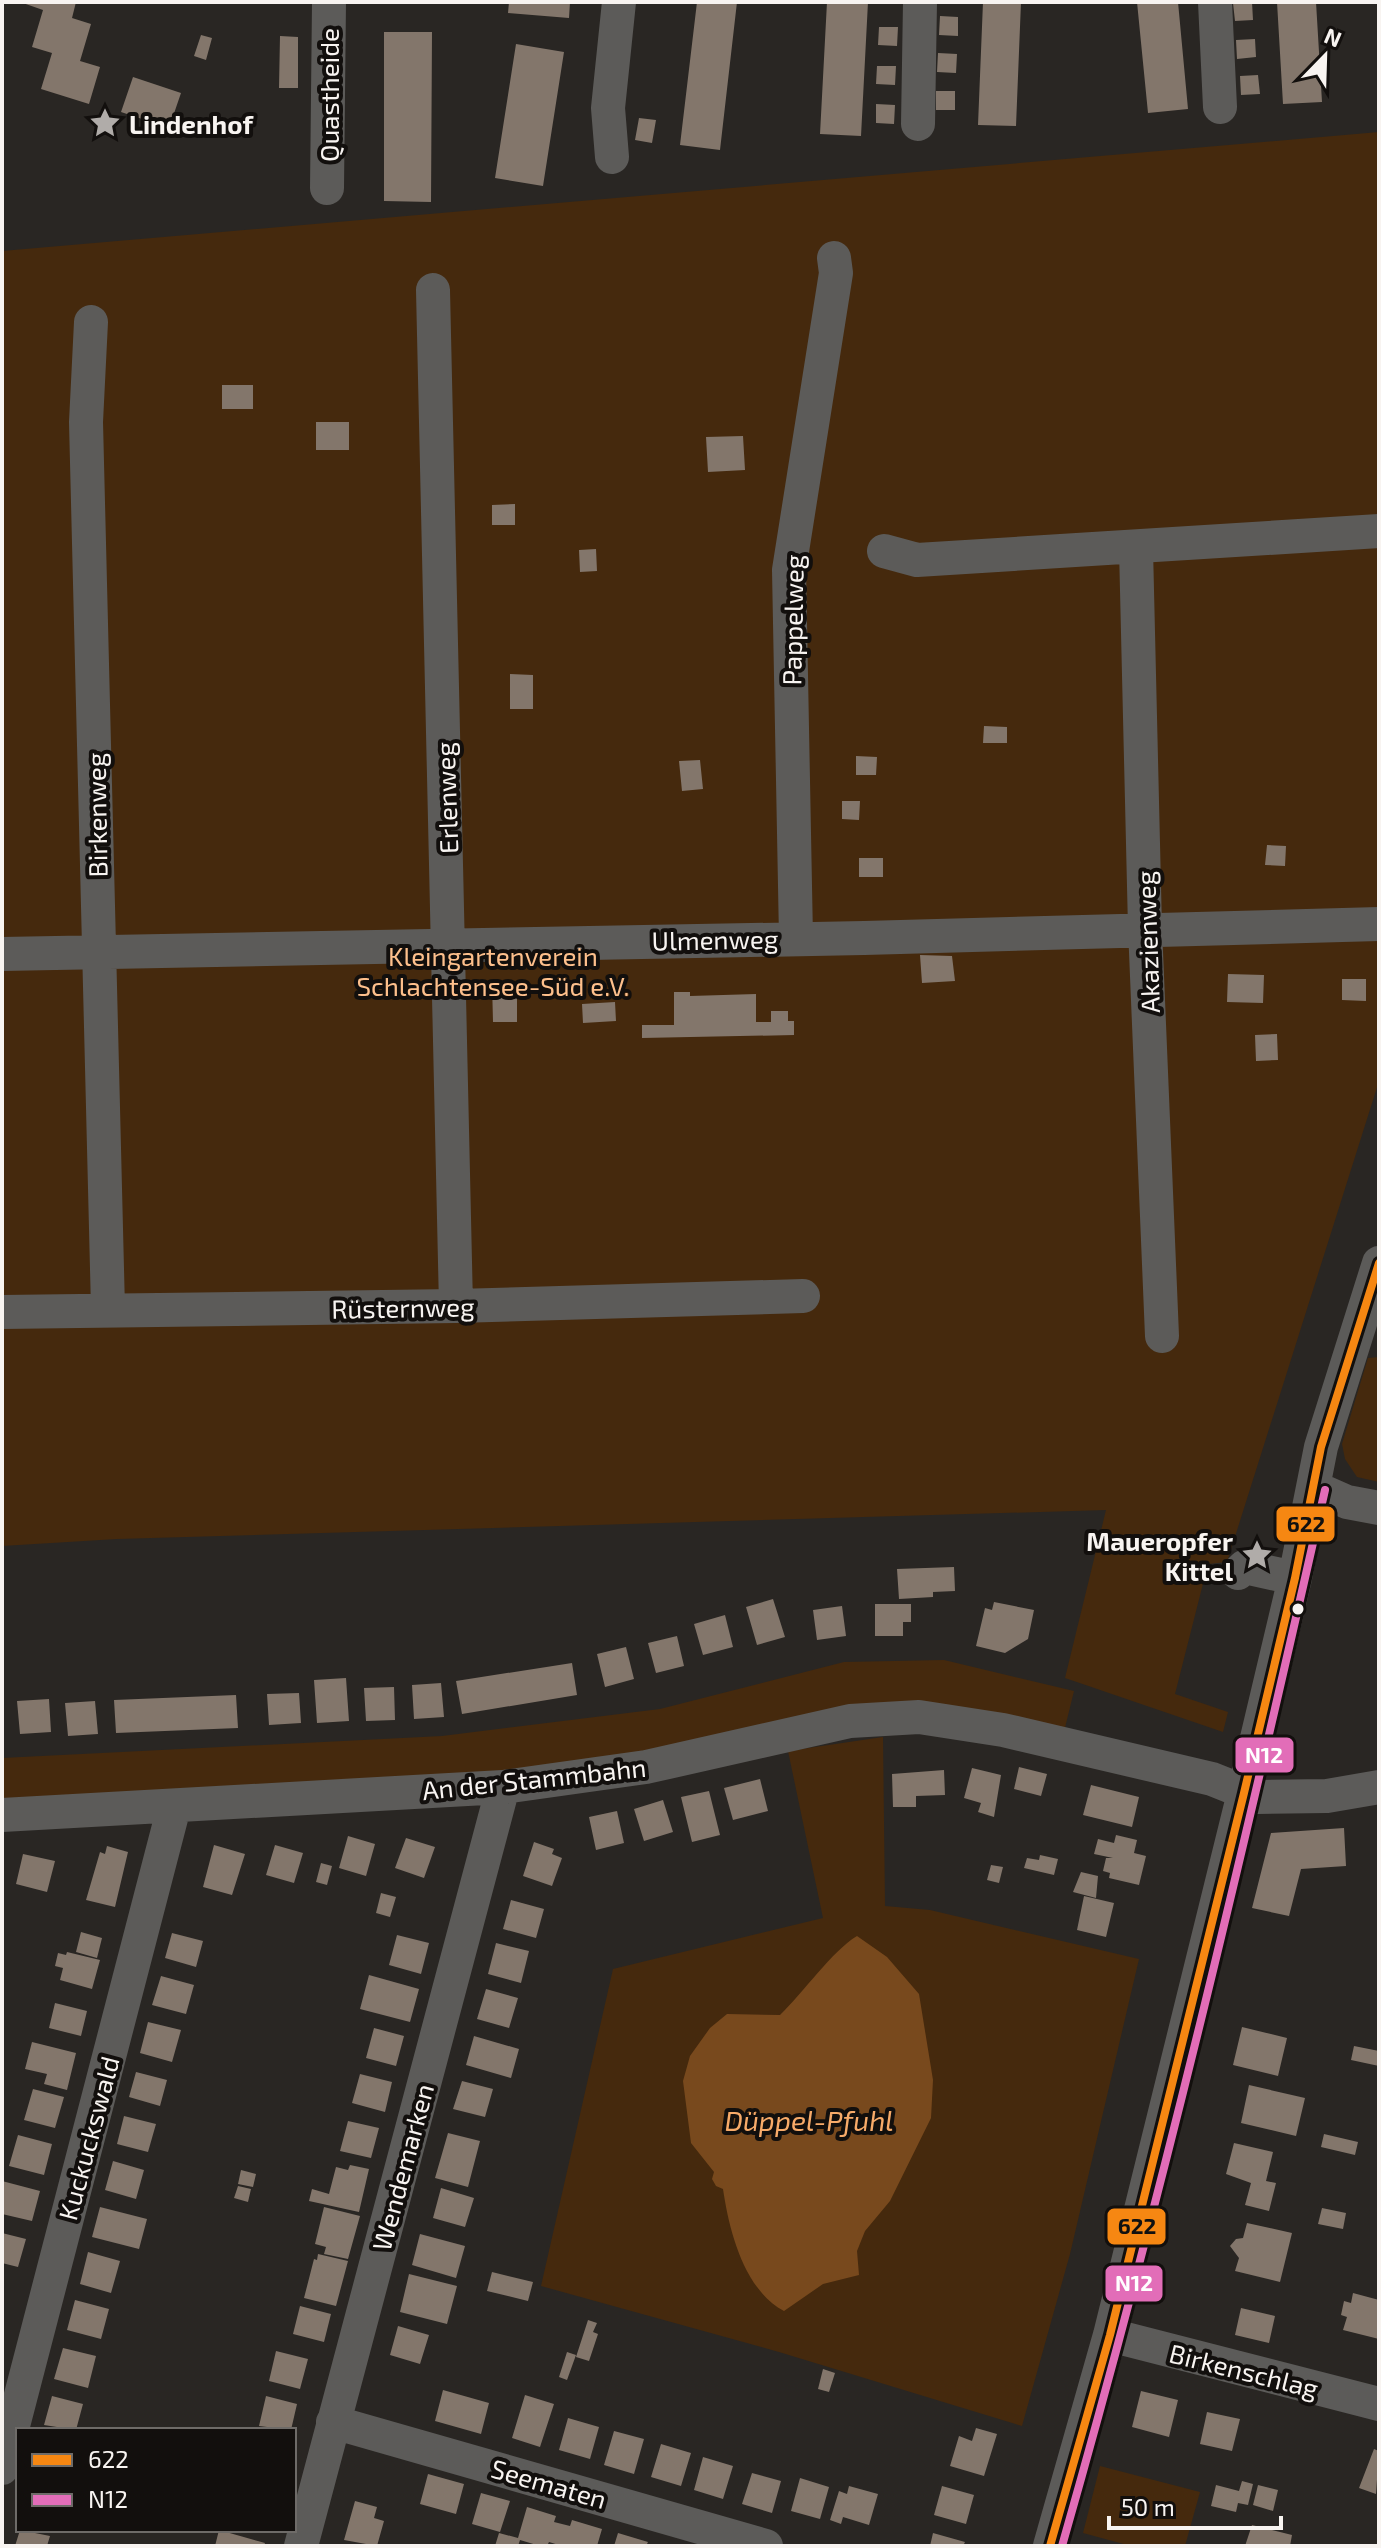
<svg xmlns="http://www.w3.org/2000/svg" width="1381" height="2548" font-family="'Exo 2',sans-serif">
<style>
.green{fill:#45290d}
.water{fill:#78491d}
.building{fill:#83766b}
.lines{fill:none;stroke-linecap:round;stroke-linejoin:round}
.minor{stroke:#5c5b59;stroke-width:34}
.bus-1-casing{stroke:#120f0d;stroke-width:14}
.bus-2-casing{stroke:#120f0d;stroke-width:14}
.bus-1{stroke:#f68712;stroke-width:8}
.bus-2{stroke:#e26db8;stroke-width:8}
.bus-dot{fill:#f8f4f1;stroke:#120f0d;stroke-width:3}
.labels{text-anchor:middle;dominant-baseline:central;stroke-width:8;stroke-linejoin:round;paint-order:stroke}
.street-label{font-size:26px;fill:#f8f4f1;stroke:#120f0d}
.poi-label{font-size:26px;font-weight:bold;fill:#f8f4f1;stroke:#120f0d;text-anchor:start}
.park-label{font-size:26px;fill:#fec08c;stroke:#120f0d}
.water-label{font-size:28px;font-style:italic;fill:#f8ab69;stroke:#120f0d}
.line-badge{stroke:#120f0d;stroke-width:3}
.badge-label{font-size:22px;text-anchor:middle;font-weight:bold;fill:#fff}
.pale-badge-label{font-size:22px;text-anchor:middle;font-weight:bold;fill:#111}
</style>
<rect width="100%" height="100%" fill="#292623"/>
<path class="green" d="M1379,132v949l-152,481 -19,2 -33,130 53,18 -5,20 -158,-54 41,-168 -989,29 -115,7v-1295z
M1379,1357v125l-22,-5 -12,-18 -3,-15 26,-86z
M944,1660l130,31 -13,53 -99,-23 -316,46 -644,48v-57l440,-22 218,-27 184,-47z
M883,1737l2,169 45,4 209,49 -69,295 -48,172 -243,-74 -238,-66 72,-317 210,-51 -35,-167z
M1100,2466l100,26 -15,54h-54l-48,-13z"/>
<path class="water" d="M857,1936l30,21 32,37 14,86 -2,38 -41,83 -25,30 -8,20 2,24 -36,9 -39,27c-40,-21 -55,-81 -61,-122l-7,-3 -4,-7 2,-7 -23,-29 -8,-62 7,-25 20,-28 17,-14 53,1c24,-23 52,-64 77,-79z"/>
<path class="building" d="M20,2h56l-4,16 19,6 -11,37 20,6 -11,37 -48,-15 11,-36 -20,-6 11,-37z
M509,2h61l-1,16 -61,-5z
M697,2h40l-17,148 -40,-5z
M827,2h41l-7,134 -41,-2z
M983,2h38l-5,124 -38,-1z
M1137,2h41l10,107 -40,4z
M1252,2l1,18 -18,1 -2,-18z
M1277,2h39l6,100 -39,2z
M940,16l18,1v19l-19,-1z
M879,27h19l-1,19 -19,-1z
M384,32h48l-1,170 -47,-1z
M201,35l11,3 -6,22 -12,-4z
M280,36l18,1v51h-19z
M1255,39l1,18 -19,2 -1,-19z
M516,44l48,8 -21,134 -48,-8z
M938,53l19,1 -1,19 -19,-1z
M877,66h19l-1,19 -19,-1z
M1258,75l2,19 -19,1 -1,-19z
M133,77l48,16 -12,35 -48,-16z
M936,91h19v19h-19z
M876,104l19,1 -1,19 -18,-1z
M639,118l17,2 -4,23 -17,-3z
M222,385h31v24h-31z
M316,422h33v28h-33z
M743,436l2,34 -37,2 -2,-35z
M515,504v21h-23v-20z
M596,549l1,22 -17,1 -1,-22z
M510,674l23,1v34h-23z
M984,726l23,1v16h-24z
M856,756l21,1 -1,18h-20z
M700,760l3,29 -21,2 -3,-30z
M842,801h18l-1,19 -17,-1z
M1267,845l19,1 -1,20 -20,-1z
M859,858h24v19h-24z
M920,955l32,1 3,25 -33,2z
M1228,974l36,1 -1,28 -36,-1z
M1342,979h24v22l-24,-1z
M492,983h25v39h-24z
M674,992h16v4l66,-2v28h15v-11h17v10h6v14l-152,3v-13h32z
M615,1002l1,19 -33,2 -1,-19z
M1277,1034l1,26 -22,1 -1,-26z
M954,1567l1,24 -22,1v5l-34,2 -2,-30z
M773,1599l12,38 -28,8 -11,-38z
M994,1602l40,8 -6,29 -23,14 -29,-7 9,-38 7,2z
M875,1604h36v18h-8v14h-28z
M842,1606l4,30 -29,4 -4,-30z
M725,1615l8,32 -30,8 -9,-31z
M677,1636l7,30 -28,7 -8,-30z
M626,1647l8,32 -29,8 -8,-33z
M572,1663l5,32 -115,19 -6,-33z
M346,1678l3,43 -32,2 -3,-43z
M441,1683l3,34 -30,2 -2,-34z
M394,1687l1,33 -29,1 -2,-33z
M299,1693l2,30 -32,2 -2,-31z
M236,1695l2,33 -122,5 -2,-33z
M49,1699l2,33 -31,2 -3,-33z
M95,1701l3,33 -30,2 -3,-33z
M1019,1767l28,7 -6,22 -27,-7z
M972,1768l29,7 -7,42 -16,-5 3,-9 -17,-5z
M944,1770l1,25 -29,1v11h-23l-1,-33z
M760,1779l8,32 -35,9 -9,-32z
M1091,1785l48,12 -7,30 -49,-12z
M709,1791l11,44 -28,7 -11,-45z
M663,1800l10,32 -29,9 -10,-32z
M617,1811l7,32 -28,7 -7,-33z
M1344,1828l2,38 -45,3 -12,47 -37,-8 19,-75z
M1116,1835l21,5 -3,13 12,3 -7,29 -30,-7 1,-5 -7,-2 3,-13h7l-19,-4 4,-15 16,4z
M348,1836l27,8 -9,32 -27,-8z
M406,1838l29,9 -11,31 -29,-10z
M534,1842l20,7 -2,5 10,4 -10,28 -29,-10z
M214,1845l31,9 -13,41 -29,-8z
M275,1845l28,8 -9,30 -28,-8z
M107,1846l21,6 -13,55 -29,-7 14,-48 5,2z
M23,1854l32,7 -8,31 -31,-8z
M1040,1855l18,4 -4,16 -30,-7 3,-10 12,2z
M321,1863l11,3 -5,19 -11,-3z
M991,1865l12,2 -4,16 -12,-3z
M1081,1872l17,4 -2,22 -23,-6z
M381,1893l15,4 -6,20 -14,-4z
M1084,1896l30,7 -8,34 -29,-7z
M511,1900l33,9 -8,29 -33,-9z
M81,1932l21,6 -5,20 -21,-6z
M172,1933l31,8 -7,26 -31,-9z
M397,1935l32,8 -8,31 -32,-9z
M496,1943l33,8 -8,32 -33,-9z
M67,1952l33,8 -8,29 -32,-9 3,-12 -8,-2 3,-13 8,2z
M369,1975l50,14 -9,33 -50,-13z
M161,1976l33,9 -8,29 -34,-9z
M486,1989l32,9 -9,30 -32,-9z
M55,2003l32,8 -6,25 -32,-8z
M148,2022l33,8 -9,32 -32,-9z
M1242,2027l45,11 -9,38 -45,-11z
M374,2028l30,8 -8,30 -30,-8z
M474,2036l45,13 -8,29 -45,-13z
M32,2042l44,11 -9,37 -23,-6 3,-10 -22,-5z
M1354,2046l25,5v15l-28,-6z
M136,2072l31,8 -7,26 -31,-9z
M360,2074l32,8 -7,30 -33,-9z
M462,2081l31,8 -8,28 -32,-8z
M1249,2085l56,13 -9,38 -55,-13z
M33,2089l31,8 -9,31 -31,-8z
M124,2116l32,8 -8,28 -31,-8z
M348,2121l31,7 -8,30 -31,-7z
M448,2133l32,8 -12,46 -33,-9z
M1324,2134l34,8 -3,13 -34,-8z
M18,2135l34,9 -8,31 -35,-9z
M1234,2143l39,9 -7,29 10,2 -7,28 -24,-6 6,-22 -25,-9z
M113,2161l31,9 -8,29 -31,-9z
M350,2165l19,4 -10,43 -50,-11 3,-12 17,5 7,-27 12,3z
M241,2170l15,4 -3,13 -15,-3z
M2,2181l38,10 -8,30 -30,-7z
M238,2186l13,3 -3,13 -14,-4z
M441,2188l33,10 -9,29 -32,-9z
M100,2207l47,12 -8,30 -47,-12z
M324,2207l36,9 -12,43 -24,-5 2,-7 -11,-3z
M1322,2208l24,5 -3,16 -25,-5z
M1247,2223l45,10 -12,49 -45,-11 4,-13 -9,-12 6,-7 7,-1z
M2,2233l24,6 -8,28 -16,-4z
M420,2234l45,12 -9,32 -44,-13z
M88,2252l32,9 -9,32 -31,-9z
M318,2254l30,7 -12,45 -32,-8 10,-39 3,1z
M492,2272l41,10 -5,19 -41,-10z
M409,2274l48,12 -10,38 -47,-12z
M1353,2293l26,7v39l-36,-9 4,-13 -6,-2 3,-14 7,2z
M75,2300l34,9 -8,30 -34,-9z
M300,2306l31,8 -7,28 -31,-8z
M1241,2308l34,8 -6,27 -34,-8z
M588,2320l9,3 -4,9 5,2 -9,27 -13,-4z
M398,2326l31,9 -9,29 -30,-9z
M63,2348l33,8 -8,32 -34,-9z
M276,2351l32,8 -8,30 -31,-8z
M567,2352l9,3 -9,25 -8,-3z
M823,2369l12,4 -6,19 -11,-3z
M443,2390l46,13 -8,31 -46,-13z
M1141,2391l37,9 -9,37 -37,-10z
M525,2395l29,9 -14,43 -28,-9z
M52,2396l31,8 -7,26 -32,-5z
M266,2396l31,8 -6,26 -32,-4z
M1207,2412l33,7 -8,32 -32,-7z
M568,2418l31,9 -9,32 -31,-9z
M976,2428l21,6 -13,42 -34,-10 9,-30 13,5z
M614,2431l30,8 -10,35 -30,-9z
M661,2444l30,9 -10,33 -30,-9z
M1374,2449l5,2 -3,43 -17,-6z
M703,2457l30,9 -10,33 -29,-9z
M752,2473l29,8 -9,32 -30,-9z
M428,2474l36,10 -8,30 -36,-10z
M800,2478l29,9 -9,32 -29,-8z
M1242,2481l11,3 -5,21 -10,-2 -2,9 -25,-6 5,-21 23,6z
M1258,2485l20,5 -5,21 -20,-6z
M849,2486l29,8 -9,31 -26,-8 -2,7 -11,-4 9,-29 8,3z
M942,2486l32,9 -8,29 -32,-9z
M481,2493l29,8 -10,31 -28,-8z
M355,2501l22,6 -3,11 10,3 -7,25 -33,-6z
M527,2507l29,9 -2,6 16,4 2,-6 30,9 -5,17h-35l-13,-4 -2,4h-7l-20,-6 -2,6h-23l4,-13 19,5z
M1252,2525l40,10 -2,11h-45z
M20,2530l30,6 -3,10h-32z
M219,2530l46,13 -1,3h-49z
M618,2533l30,9 -2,4h-32z
M933,2533l32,9 -2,4h-33z"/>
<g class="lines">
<path class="minor" d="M1215,2l5,105
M918,124l2,-122
M612,157l-4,-49 11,-106
M327,188l2,-186
M433,290l23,1016
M91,322l-5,100 22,887
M1136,548l9,380 17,408
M884,551l33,9 462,-29
M796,938l-7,-368 47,-297 -2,-15
M2,954l862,-16 515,-14
M2,1312l454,-6 347,-10
M1313,1487l34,15 32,6
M1238,1573l6,-6 51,11
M2,1815l501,-28 143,-20 204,-46 69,-4 84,13 209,49 45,18 70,-1 52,-9
M1110,2335l269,69
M333,2422l433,124
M2,2468l172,-661
M301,2546l202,-759
M1050,2546l60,-211 134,-542 51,-215 26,-131 58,-184"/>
<defs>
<path id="bus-1" d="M1050,2546l60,-211 134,-542 51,-215 26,-131 58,-184"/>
<path id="bus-2" d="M1062,2546c100,-349 183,-702 263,-1056"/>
</defs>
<use href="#bus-1" class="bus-1-casing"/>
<use href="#bus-2" class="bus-2-casing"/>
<use href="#bus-1" class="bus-1"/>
<use href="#bus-2" class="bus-2"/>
</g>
<defs>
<symbol id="sight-bare" viewBox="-9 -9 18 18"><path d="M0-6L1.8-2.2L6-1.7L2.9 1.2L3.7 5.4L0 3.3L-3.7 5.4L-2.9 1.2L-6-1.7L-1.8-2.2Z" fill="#b0aca9" stroke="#120f0d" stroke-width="2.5" paint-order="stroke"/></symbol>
</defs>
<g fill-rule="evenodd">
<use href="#sight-bare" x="83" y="101" width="44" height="44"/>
<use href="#sight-bare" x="1235" y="1533" width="44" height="44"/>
</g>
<circle class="bus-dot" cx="1298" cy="1609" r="7"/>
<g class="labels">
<g class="street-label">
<text transform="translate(328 95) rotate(-90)">Quastheide</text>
<text transform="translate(792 620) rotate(-89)">Pappelweg</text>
<text transform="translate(446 798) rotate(-92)">Erlenweg</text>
<text transform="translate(96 815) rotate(-91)">Birkenweg</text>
<text transform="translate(715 939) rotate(-1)">Ulmenweg</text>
<text transform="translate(1147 942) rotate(-92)">Akazienweg</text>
<text transform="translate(403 1307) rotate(-1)">Rüsternweg</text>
<text transform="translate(534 1778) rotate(-6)">An der Stammbahn</text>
<text transform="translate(88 2138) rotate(-75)">Kuckuckswald</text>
<text transform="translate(402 2167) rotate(-75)">Wendemarken</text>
<text transform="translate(1244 2370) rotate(14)">Birkenschlag</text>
<text transform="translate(549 2483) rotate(16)">Seematen</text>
</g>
<g class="poi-label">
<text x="129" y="123">Lindenhof</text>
<text x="1233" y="1540" text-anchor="end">Maueropfer<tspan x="1233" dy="30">Kittel</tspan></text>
</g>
<g class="park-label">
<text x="493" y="955">Kleingartenverein<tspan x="493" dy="30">Schlachtensee-Süd e.V.</tspan></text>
</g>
<g class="water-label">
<text x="809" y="2120">Düppel-Pfuhl</text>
</g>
</g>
<g class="line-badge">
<rect x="1275" y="1505" width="61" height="38" rx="8" fill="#f68712"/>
<rect x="1234" y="1736" width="61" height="38" rx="8" fill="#e26db8"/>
<rect x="1106" y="2207" width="61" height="39" rx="8" fill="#f68712"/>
<rect x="1104" y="2264" width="60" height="39" rx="8" fill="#e26db8"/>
</g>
<g class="badge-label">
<text x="1264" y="1763">N12</text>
<text x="1134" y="2291">N12</text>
</g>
<g class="pale-badge-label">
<text x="1306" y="1532">622</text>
<text x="1137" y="2234">622</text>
</g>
<rect width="1381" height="2548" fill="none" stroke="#f8f4f1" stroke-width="8"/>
<rect x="16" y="2428" width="280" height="104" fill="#120f0d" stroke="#6e6b68" stroke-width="2"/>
<rect x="32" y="2454" width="40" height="12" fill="#f68712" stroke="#6e6b68" stroke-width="2"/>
<text x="88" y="2468" font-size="24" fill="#f8f4f1">622</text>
<rect x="32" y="2494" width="40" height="12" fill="#e26db8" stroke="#6e6b68" stroke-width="2"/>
<text x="88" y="2508" font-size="24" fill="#f8f4f1">N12</text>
<g transform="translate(1325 56) rotate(23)" stroke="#120f0d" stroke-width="6" paint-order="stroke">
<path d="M0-6L14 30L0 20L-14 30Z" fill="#f8f4f1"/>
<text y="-12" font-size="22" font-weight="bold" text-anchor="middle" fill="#f8f4f1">N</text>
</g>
<path d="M1109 2516v12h172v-12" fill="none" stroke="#f8f4f1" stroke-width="4"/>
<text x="1121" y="2516" font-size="24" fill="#f8f4f1" stroke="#120f0d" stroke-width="6" paint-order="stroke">50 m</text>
</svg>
